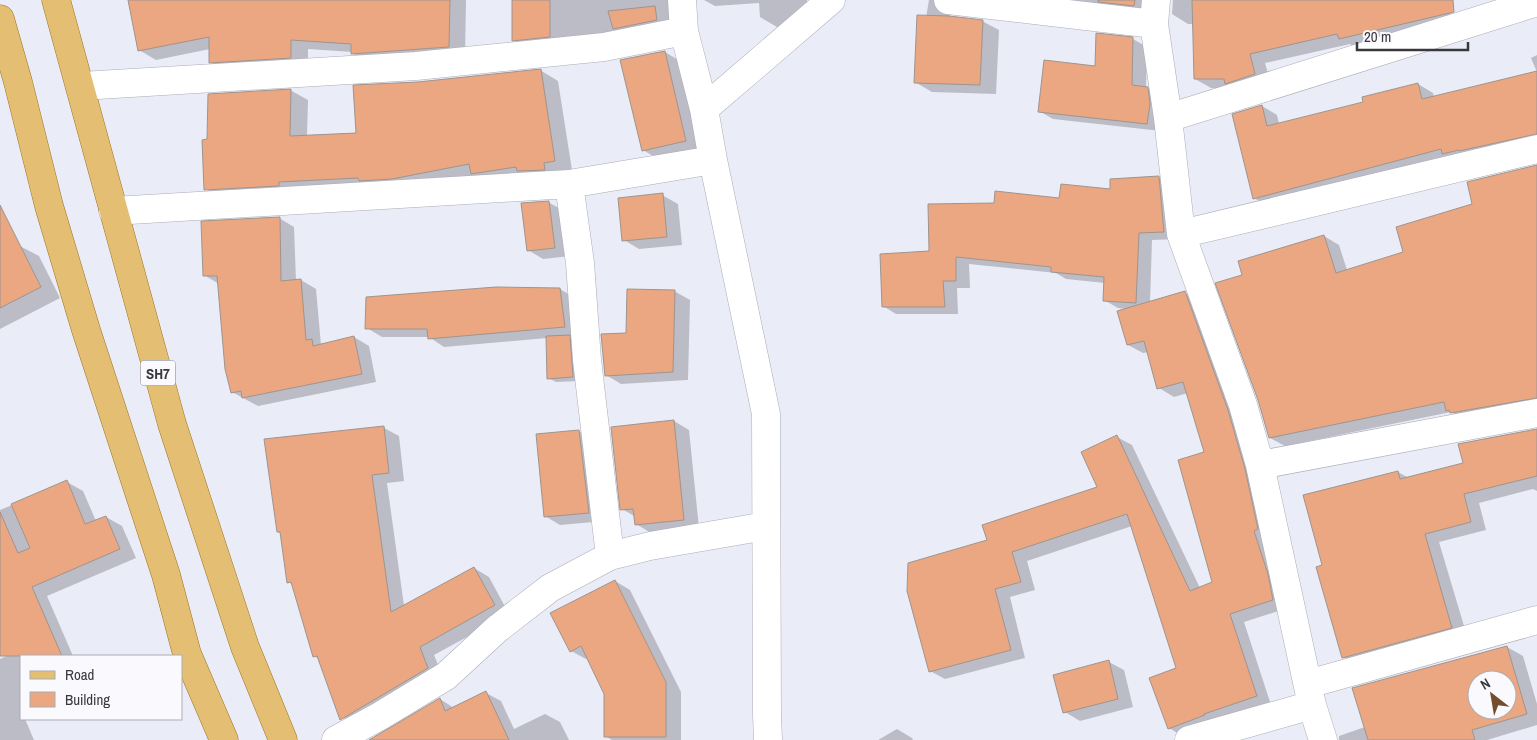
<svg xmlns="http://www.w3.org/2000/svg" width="1537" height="740" font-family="'Archivo Narrow',sans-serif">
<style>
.shadow{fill:#0003;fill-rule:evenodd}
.building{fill:#eaa781;stroke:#9f948e;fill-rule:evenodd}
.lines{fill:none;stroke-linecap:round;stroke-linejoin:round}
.minor-casing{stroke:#abacb7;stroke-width:29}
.major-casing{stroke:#9c7423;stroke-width:29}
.minor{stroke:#fff;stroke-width:28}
.major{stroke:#e4bf73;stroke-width:28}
.labels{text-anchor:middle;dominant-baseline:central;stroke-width:5;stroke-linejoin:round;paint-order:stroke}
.shield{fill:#f9f9fe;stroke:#727277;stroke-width:1}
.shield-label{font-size:15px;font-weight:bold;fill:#38383d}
</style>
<rect width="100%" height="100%" fill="#eaecf7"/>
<path class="shadow" d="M130,0h336l-1,56 -96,7 -17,-10v-1l-44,-3v18l-81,5 -17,-10v-13l-54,11 -17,-10z
M513,0h174l-13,29 -144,20 -17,-9z
M704,0h103l1,22 -2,3 -29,2 -17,-10 -1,-14 -44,3z
M929,0h23l-3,8 1,8 32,5 17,9 -3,64 -64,-2 -17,-10z
M1025,0h135l-4,15z
M1173,0h275l5,25 -97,23 -6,-4 -85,19 6,21 -37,4h-23l-16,-9 -1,-55h-6l-16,-10z
M1133,39l14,8 -1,41 15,9v34l-108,-12 -14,-8z
M665,52l15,9 21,88 -43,10 -15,-9z
M1537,55v90l-268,62 -15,-9 8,-92 15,9 2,9 85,-21 54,-19 15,9 1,5 103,-26 -6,-14z
M540,70l18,11 14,89 -349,29 -17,-10 2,-48 82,-51 18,10 -1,36 50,-2 61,-51z
M1537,166v242l-70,13 -16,-9 -166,34 -15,-8 -26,-163 80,-39 15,9 8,25 58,-17 69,-48z
M1158,177l14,8 5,54 -25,1 -2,63 35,-10 15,8 88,307 -44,14 27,83 -87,32 -15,-9 9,-59 -46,-143 -105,35 8,29 -25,7 15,61 -80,21 -15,-8 58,-130 111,-53 18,-51 15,8 68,143 14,-5 -9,-131 -17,-59 -14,4 -15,-9 -11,-36 -5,1 -15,-8v-36l-10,-1 -14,-8 1,-17 -39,-4 -10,-6 -87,-9 1,24h-13l1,26h-62l-13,-8 47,-53 65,-49 65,-5 52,-9z
M662,195l16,9 4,41 -43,4 -15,-9z
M548,202l16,9 6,45 -27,3 -15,-9z
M0,211l20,35 19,10 21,42 -60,31z
M279,218l15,9 2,54 5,-1 15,9 5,56 33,-8 15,9 7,36 -118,24 -26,-14 -13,-108 -15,-9z
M560,289l15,9 5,38h-11l8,5 3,40 -24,1 -8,-4 -1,-40 -103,9 -15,-10h-47l-15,-9z
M674,291l16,9 -2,80 -67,4 -15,-9 22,-41z
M674,421l15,9 10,98 -48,5 -15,-9v-7l-14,-8z
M384,428l15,8 5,45 -17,2 17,123 70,-38 15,9 20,37 -75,41 9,22 -88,47 -15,-8 -21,-57 -5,-3 -21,-71 -5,-3 -6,-48 -4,-2z
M1537,430v61l-4,-2 -54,14 7,27 -47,12 28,94 -109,30 -15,-9 -19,-91 74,-94 11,6 55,-15z
M579,431l15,9 10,81 -44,4 -15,-9 -7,-81z
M67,482l16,9 13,30 10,-4 16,9 14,32 -89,38 26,60h-52v63h4l9,21h-34v-81l18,-8 -18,-41v-100z
M615,581l15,9 51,102v48h-69l-7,-4 1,-42 -18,-36 -2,1 -15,-8z
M1507,647l16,9 14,48v21l-50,15h-148v-4l26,-9zM1477,680h30v30h-30z
M1109,662l15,8 9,37 -53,14 -15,-9z
M486,693l15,8 13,28 31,-15 15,8 9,18h-198l69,-41 14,9z
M897,729l15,9 1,2h-35z"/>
<path class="building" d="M128,0h322l-1,47 -98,7v-10l-60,-4v18l-82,5v-26l-71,14z
M512,0h38v37l-38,4z
M1098,0h37l-1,6 -36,-4z
M1192,0h261l1,12 -115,27 -2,-5 -87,20 5,20 -30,10 -1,-5h-30z
M655,6l2,14 -44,9 -5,-18z
M917,15l32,1 34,4 -3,65 -66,-2z
M1096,33l37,4 -1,48 16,2 2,17 -3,20 -109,-12 6,-52 51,6z
M665,51l21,90 -44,10 -22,-91z
M541,69l14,92 -11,2 1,7 -28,1 -1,-4 -45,7 -2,-10 -77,15 -33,2 -1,-3 -79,4v4l-75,4 -2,-50 5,-1 1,-45 83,-5 -1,47 66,-3 -3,-48 65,-3z
M1537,71v63l-78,17v-1l-17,4 -1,-5 -188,50 -21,-85 30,-9 5,21 96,-24 -1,-5 56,-14 4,16z
M1537,165v233l-87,15 -1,-3 -3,1 -2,-9 -175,36 -11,-38 -43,-117 27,-8 -4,-14 86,-26 12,38 67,-21 -7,-25 76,-23 -5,-22z
M1159,176l5,56 -25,1 -3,70 -33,-2 1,-24 -53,-5v-5l-95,-10v24h-13l2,26h-63l-2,-53 49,-3 -1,-47 66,-1 1,-12 64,7 2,-14 49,5v-10z
M663,193l4,44 -45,4 -4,-43z
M549,201l6,47 -28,3 -6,-48z
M0,205l41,82 -41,21z
M280,217l1,64 20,-2 5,61 6,-1 1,7 41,-10 8,38 -120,24 -1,-7 -10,2 -6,-24 -8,-93h-14l-2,-55z
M496,287l64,1 5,39 -137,12 -1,-10h-62l1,-32z
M627,289l48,1 -2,82 -68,4 -4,-42 25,-1z
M1185,291l43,119 17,59 13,60 -4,2 14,43 5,26 -43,14 27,82 -53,18 1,1 -37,14 -19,-51 27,-10 -49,-154 -115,38 9,30 -26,7 16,61 -82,22 -22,-81 1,-28 79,-23 -5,-15 115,-38 -16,-35 36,-17 73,156 22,-9 -34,-122 26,-8 -21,-70 -26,7 -13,-48 -17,4 -10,-34z
M570,335l3,42 -26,2 -1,-43z
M674,420l10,100 -49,5 -2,-16 -13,1 -9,-83z
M384,426l5,47 -17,2 19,137 83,-45 21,38 -75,42 8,21 -88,52 -23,-64 -4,1 -22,-75 -4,1 -7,-51h-3l-13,-93z
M1537,429v47l-73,18 7,28 -46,12 27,94 -110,30 -26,-91 6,-2 -19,-70 95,-24 2,8 63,-16 -5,-19z
M579,430l10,83 -45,4 -8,-83z
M67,480l18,44 21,-8 14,33 -88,38 30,69h-62v-144l18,41 12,-5 -19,-44z
M615,580l51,102v55h-62v-43l-23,-48 -11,6 -20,-39z
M1507,646l20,68 -55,16 3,10h-107l-16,-52zM1477,680h30v30h-30z
M1109,660l9,39 -55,14 -10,-38z
M486,691l23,49h-140l71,-42 5,13z"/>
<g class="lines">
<defs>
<path id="minor" d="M948,0l206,24 14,94 13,116 62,171 17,60 52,240 11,35
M1154,24l2,-24
M684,31l20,78
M81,86l335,-20 188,-19 80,-16 -2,-31
M1168,118l369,-116
M569,184l11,79 7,97 23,196
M113,211l456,-27 144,-24
M1181,234l356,-85
M1260,465l277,-52
M1308,684l229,-64
M336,740l44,-24 66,-40 51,-47 53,-41 60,-32 40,-10 116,-20
M768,740l-1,-26 -1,-300 -53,-254 -9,-51 127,-109
M1189,740l123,-35"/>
<path id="major" d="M56,0l116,424 73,223 38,93
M0,19l18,63 31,124 37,124 80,245 21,79 37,86"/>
</defs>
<use href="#minor" class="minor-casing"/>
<use href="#major" class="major-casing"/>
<use href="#minor" class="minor"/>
<use href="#major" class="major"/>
</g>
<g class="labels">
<rect class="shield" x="140.5" y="360.5" width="35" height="25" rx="4"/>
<g class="shield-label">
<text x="158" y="373">SH7</text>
</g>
</g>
<rect x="20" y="655" width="162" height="65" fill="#f9f9fe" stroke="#acacb1"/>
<rect x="30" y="671" width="25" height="8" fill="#e4bf73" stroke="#acacb1"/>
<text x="65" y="680" font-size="15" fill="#38383d">Road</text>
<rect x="30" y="692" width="25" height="15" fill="#eaa781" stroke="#acacb1"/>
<text x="65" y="705" font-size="15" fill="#38383d">Building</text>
<g transform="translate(1492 695) rotate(329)"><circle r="24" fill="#f9f9fe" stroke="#acacb1"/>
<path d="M0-4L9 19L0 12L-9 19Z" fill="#744d2a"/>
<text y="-8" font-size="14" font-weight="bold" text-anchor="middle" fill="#38383d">N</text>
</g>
<path d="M1357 42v8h111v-8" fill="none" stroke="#38383d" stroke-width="2.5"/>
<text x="1364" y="42" font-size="15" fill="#38383d" stroke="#f9f9fe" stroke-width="4" paint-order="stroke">20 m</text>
</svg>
